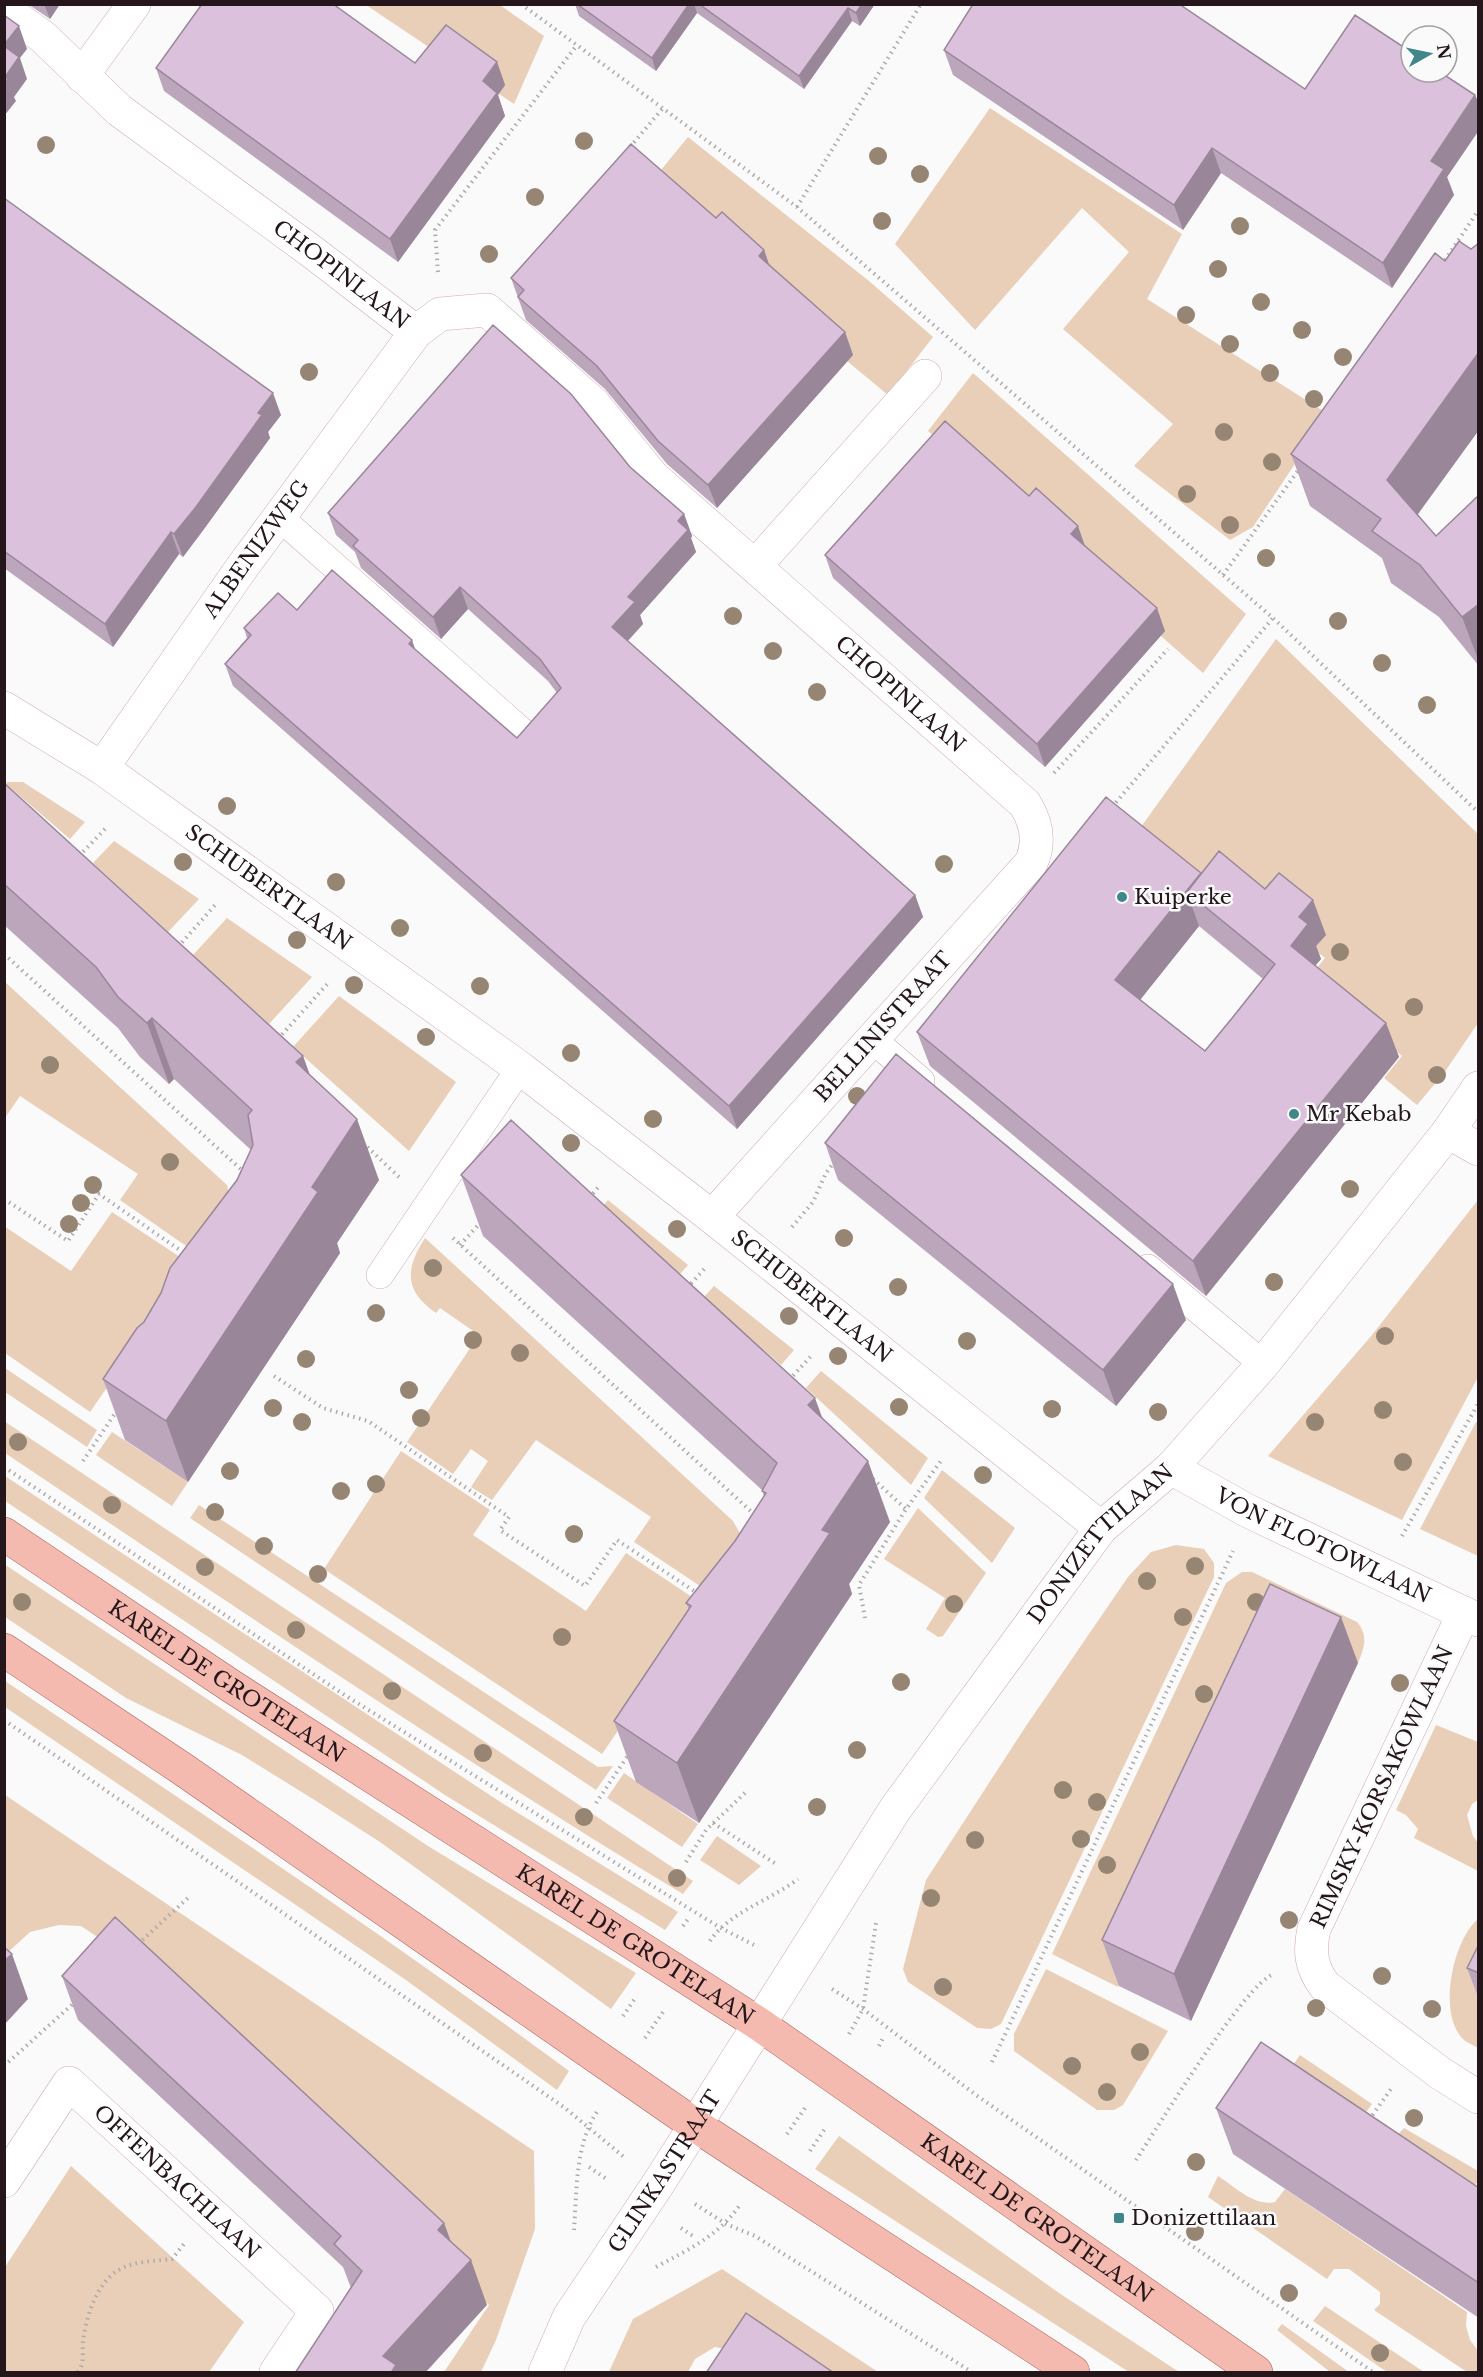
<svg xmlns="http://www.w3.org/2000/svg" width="1483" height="2377" font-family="'Libre Baskerville',serif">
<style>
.green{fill:#e9ceb8}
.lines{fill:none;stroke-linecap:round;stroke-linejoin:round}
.service-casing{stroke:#cfaab5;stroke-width:28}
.minor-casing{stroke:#cfaab5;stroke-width:34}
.tertiary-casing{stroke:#cfaab5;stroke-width:34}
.primary-casing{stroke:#a6635a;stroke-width:34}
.path{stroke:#aea9ab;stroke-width:4;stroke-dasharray:1.5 4.5;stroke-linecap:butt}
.service{stroke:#fff;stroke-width:27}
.minor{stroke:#fff;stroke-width:33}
.tertiary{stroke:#fff;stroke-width:33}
.primary{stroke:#f4bab0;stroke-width:33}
.tree{fill:#968573}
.wall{fill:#bca6bc;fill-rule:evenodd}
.shaded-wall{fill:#998799}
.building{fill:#dbc1db;stroke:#998799;stroke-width:1.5}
.poi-dot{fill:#3f878a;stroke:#fafafa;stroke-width:2}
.labels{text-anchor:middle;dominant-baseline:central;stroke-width:5;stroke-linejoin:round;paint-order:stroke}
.street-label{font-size:21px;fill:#24161b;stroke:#fafafa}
.poi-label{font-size:21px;fill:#24161b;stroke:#fafafa;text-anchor:start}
</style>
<rect width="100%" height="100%" fill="#fafafa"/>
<path class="green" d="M366,5h134l44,31 -30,68z
M990,108l192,126 -35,65 181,115 -75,113 -23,13 -96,-74 39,-42 -110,-95 66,-77 -47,-44 -107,122 -80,-86z
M688,137l181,144 64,56 -45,58 -245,-203z
M973,373l273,241 -43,59 -275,-242z
M1276,639l202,195v189l-34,50 -27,32 -33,-27 18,-22 -94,-77 17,-21 -95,-77 -17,20 -80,-63z
M7,782h16l62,40 -15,17 -64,-55z
M114,841l85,58 -31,33 -75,-69z
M227,918l85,59 -43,47 -76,-69z
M5,982l222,203 3,12 -31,58 -79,-55 18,-26 -118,-78 -15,22z
M339,996l117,86 -47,69 -116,-104z
M608,1200l80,65 -8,9 -76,-69z
M1478,1200v177l-76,143 -134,-64 104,-121z
M112,1212l80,53 -102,147 -85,-59 -1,-127 67,45z
M425,1238l308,283 8,14 -29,59 -78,-52 17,-25 -115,-77 -44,60 -21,-13 17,-26 -17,-12 -18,25 -46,-32 72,-107 -39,-27 -4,5c-32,-22 -31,-44 -11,-75z
M714,1286l80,64 -13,15 -77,-68z
M5,1368l92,62 -10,17 -82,-55z
M821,1371l107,87 -17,27 -105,-97z
M4,1421l689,460 -10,13c-231,-140 -454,-291 -678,-441z
M1476,1422l2,1v133l-58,-27z
M112,1432l76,50 -16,24 -76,-51z
M401,1451l89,59 -17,25 113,76 40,-58 78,52 -102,149 -278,-185z
M942,1470l73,58 -23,35 -68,-65z
M5,1476l500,329 173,107 -13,18 -220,-135 -440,-294z
M199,1505l399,262 15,-1 -17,24 -406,-272z
M918,1508l68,65 -43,63 -5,1 -12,-8 19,-31 -61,-39z
M1176,1545l28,4 10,14v14l-213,447 -10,5 -14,-1 -69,-46 -5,-13 23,-89 100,-154 102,-149 23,-25z
M4,1564l424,282 208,127 -25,36 -231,-167 -67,-43 -71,-44 -116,-57 -121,-81z
M1242,1572h10l105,50c12,14 7,26 1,41l-72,-34 -168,358 -66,-33 174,-371z
M5,1681c190,128 380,254 564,390l-12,19 -151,-110 -401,-273z
M1436,1725l42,17v58l-6,4 -5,11 6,21 5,7v28l-64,-33 4,-9 -12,-14 -10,-5z
M624,1773l74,51 -16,23 -75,-49z
M5,1795l529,356 1,78 -39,111 -15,32h-37l45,-67 -357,-345 -51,-34 -22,-1 -29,7 -25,23z
M717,1836l44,30 -22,19 -39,-25z
M1478,1919v129c-4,-3 -11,-5 -15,-9 -26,-26 -10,-99 15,-120z
M1046,1969l122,62 -45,74 -9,5h-17l-83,-59v-17z
M1300,2055l72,49 -6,8 -20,-13 -16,24 -53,-35z
M1404,2128l74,43v10l-3,4 -20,-14 -17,25 -60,-41z
M839,2136l220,157 120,79h-50l-314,-203z
M71,2166l173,156 -35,50h-204v-105z
M1218,2176c17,11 37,31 57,26l10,-13 182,123 -1,14 4,14 8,11v21h-11l-93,-62 6,-6v-12l-31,-23h-15l-7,10 -119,-82z
M722,2269l156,103h-102l-29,-19 -32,-6 -20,12 -7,13h-79l24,-53z
M1325,2306l99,66h-37l-74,-51z
M1282,2324l67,48h-19l-53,-42z"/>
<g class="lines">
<defs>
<path id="service" d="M279,517l247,218
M872,1039l49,42
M1148,1268l115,96
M380,1275l140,-207"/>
<g id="minor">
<path id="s1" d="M4,9l39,28 76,73 196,144 101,78"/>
<path d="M82,76l52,-72"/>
<path d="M756,565l169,-189"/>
<path id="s2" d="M4,708l98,60 418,300 192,149 389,311"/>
<path id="s3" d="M102,768l141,-202 173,-234 24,-18 47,-4 106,93 60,74 372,327c12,19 15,39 6,59l-319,354"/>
<path d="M1448,1132l30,17"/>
<path id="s4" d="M1171,1468l77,43 230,109"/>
<path d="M1464,1613l-150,316c-5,22 -3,39 11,57l115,87 38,24"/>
<path id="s5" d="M4,2181l65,-98 248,228 -41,61"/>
</g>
<g id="tertiary">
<path id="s6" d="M545,2372l24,-55 91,-136 236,-373 205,-280 70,-60 92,-104 185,-232 30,-44"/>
</g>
<g id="primary">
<path id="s7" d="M4,1534l227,152 528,338 497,348"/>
<path d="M4,1650l180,120 511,355 378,247"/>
</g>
</defs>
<use href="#service" class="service-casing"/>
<use href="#minor" class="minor-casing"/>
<use href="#tertiary" class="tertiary-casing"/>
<use href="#primary" class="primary-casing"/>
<path class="path" d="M521,4l276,203 476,411 205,194
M630,147l33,-39
M797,207l124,-203
M1445,260l33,-49
M438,272l-3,-42 142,-185
M1223,575l77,-107
M1054,773l114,-124
M1112,807l161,-189
M79,856l26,-27
M178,947l38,-43
M4,954l241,219
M278,1039l51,-57
M363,1143l36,34
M589,1198l11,-13
M4,1199l64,42 31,-47 85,59
M792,1227l21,-25 13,-29 9,-12
M453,1238l302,277
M460,1245l22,-24
M687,1288l19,-21
M274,1376l49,32 45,13 141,96 -9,13 85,56 32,-46 80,53
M789,1380l24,-26
M83,1461l35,-52
M4,1467l342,229 373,231 39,20
M873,1479l33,30
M1402,1536l76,-132
M865,1618l-6,-33 47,-76 37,-51
M4,1720l561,388 59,49
M596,1803l33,-49
M713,1823l63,41
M686,1862l20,-32 40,-38
M683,1926l6,-8
M710,1941c19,-29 61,-41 88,-62
M138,1944l51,-47
M832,1989l31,20 113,86 397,277
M623,2016l13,-19
M849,2034l14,-25 13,-86
M645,2038l18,-26
M879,2046l4,-8
M992,2062l241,-511
M4,2066l71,-64
M1369,2120l22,-31
M787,2134l18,-26
M810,2151l16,-24
M1136,2160c22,-33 109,-177 138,-186
M589,2167l19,13
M695,2204l31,20 29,12 217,136
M681,2228l12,8
M574,2230c3,-41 1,-86 24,-120
M656,2267c33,-18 61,-30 84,-62
M78,2372c7,-9 4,-20 5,-31 3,-24 13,-56 34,-70 15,-10 38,-10 55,-12l12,-15"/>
<use href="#service" class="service"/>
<use href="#minor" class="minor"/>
<use href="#tertiary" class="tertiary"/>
<use href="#primary" class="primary"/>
</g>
<g class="tree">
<circle cx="584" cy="141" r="9"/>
<circle cx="46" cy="145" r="9"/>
<circle cx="878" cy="156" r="9"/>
<circle cx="920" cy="174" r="9"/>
<circle cx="535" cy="197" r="9"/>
<circle cx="882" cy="221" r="9"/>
<circle cx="1240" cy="226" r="9"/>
<circle cx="489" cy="254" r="9"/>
<circle cx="1218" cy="269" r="9"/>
<circle cx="1261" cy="302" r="9"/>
<circle cx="1186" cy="315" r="9"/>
<circle cx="1302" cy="330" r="9"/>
<circle cx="1230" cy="344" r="9"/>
<circle cx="1343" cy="357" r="9"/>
<circle cx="309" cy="372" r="9"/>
<circle cx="1270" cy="373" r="9"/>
<circle cx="1314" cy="399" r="9"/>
<circle cx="1224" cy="432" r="9"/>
<circle cx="1272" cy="462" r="9"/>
<circle cx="1187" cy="494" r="9"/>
<circle cx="1230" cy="525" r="9"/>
<circle cx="1266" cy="558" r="9"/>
<circle cx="733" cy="616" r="9"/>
<circle cx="1338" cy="621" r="9"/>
<circle cx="773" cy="651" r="9"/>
<circle cx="1382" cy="663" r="9"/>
<circle cx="817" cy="692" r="9"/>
<circle cx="1427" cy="705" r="9"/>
<circle cx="227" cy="806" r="9"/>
<circle cx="183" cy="862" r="9"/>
<circle cx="944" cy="864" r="9"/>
<circle cx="336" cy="882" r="9"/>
<circle cx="400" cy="928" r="9"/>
<circle cx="297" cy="940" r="9"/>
<circle cx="1340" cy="952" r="9"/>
<circle cx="354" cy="985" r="9"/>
<circle cx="480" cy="986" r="9"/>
<circle cx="1414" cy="1007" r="9"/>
<circle cx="426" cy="1037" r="9"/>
<circle cx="571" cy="1053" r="9"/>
<circle cx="50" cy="1065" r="9"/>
<circle cx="1437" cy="1075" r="9"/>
<circle cx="857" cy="1096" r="9"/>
<circle cx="653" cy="1119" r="9"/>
<circle cx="571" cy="1143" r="9"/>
<circle cx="170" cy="1162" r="9"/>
<circle cx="93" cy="1185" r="9"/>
<circle cx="1350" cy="1189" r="9"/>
<circle cx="81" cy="1203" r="9"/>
<circle cx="69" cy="1224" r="9"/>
<circle cx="677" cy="1229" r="9"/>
<circle cx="844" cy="1238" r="9"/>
<circle cx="433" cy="1268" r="9"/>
<circle cx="1274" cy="1282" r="9"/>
<circle cx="898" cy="1287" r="9"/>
<circle cx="376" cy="1313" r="9"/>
<circle cx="789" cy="1316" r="9"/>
<circle cx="1385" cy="1336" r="9"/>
<circle cx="473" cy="1340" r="9"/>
<circle cx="967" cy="1341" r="9"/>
<circle cx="520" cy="1353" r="9"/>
<circle cx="838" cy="1356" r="9"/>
<circle cx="306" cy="1359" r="9"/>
<circle cx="409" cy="1390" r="9"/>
<circle cx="899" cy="1407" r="9"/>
<circle cx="273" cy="1408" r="9"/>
<circle cx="1052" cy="1409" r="9"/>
<circle cx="1383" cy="1410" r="9"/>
<circle cx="1158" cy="1412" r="9"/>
<circle cx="421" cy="1418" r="9"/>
<circle cx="302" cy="1422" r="9"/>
<circle cx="1315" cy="1422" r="9"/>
<circle cx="18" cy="1442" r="9"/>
<circle cx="1403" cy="1462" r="9"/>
<circle cx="230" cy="1471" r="9"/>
<circle cx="983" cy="1475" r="9"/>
<circle cx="376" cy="1484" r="9"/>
<circle cx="341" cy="1491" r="9"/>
<circle cx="112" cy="1505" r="9"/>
<circle cx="215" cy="1512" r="9"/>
<circle cx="574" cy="1534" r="9"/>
<circle cx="264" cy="1546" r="9"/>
<circle cx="1195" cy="1566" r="9"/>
<circle cx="205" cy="1567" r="9"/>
<circle cx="318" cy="1574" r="9"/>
<circle cx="1147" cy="1581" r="9"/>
<circle cx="22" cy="1602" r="9"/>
<circle cx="1256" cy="1602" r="9"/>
<circle cx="954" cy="1604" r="9"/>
<circle cx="1183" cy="1617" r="9"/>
<circle cx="296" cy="1630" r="9"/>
<circle cx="562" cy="1637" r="9"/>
<circle cx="901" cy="1682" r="9"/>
<circle cx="1400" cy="1683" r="9"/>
<circle cx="392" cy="1691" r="9"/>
<circle cx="1204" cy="1694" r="9"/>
<circle cx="857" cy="1750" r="9"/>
<circle cx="483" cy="1753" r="9"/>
<circle cx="1063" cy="1790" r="9"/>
<circle cx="1097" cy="1802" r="9"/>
<circle cx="817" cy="1807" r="9"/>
<circle cx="584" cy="1817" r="9"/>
<circle cx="1081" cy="1839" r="9"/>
<circle cx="975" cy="1840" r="9"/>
<circle cx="1107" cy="1865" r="9"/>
<circle cx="677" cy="1878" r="9"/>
<circle cx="931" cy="1898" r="9"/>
<circle cx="1289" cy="1920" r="9"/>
<circle cx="1382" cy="1976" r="9"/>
<circle cx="943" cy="1987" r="9"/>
<circle cx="1316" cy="2008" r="9"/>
<circle cx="1432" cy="2009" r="9"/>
<circle cx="1140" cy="2052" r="9"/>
<circle cx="1072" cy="2066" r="9"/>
<circle cx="1107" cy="2092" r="9"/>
<circle cx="1414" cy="2118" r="9"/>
<circle cx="1196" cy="2162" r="9"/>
<circle cx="1195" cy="2232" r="9"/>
<circle cx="1289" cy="2293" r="9"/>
<circle cx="1380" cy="2353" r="9"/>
</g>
<path class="wall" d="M28,4h32l-10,15z
M575,4h300l-15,22 -8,-5 -48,68 -107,-76 -41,58 -77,-55z
M944,50l361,39 170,6 4,9v26l-32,47 7,18 -62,93 -171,-115 -38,57 -230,-155z
M497,62l8,23 -7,10 7,21 -107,146 -234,-171 -8,-23z
M4,198l277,217 -13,17 2,6 -66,91 -21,28 -4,-3 -66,93 -109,-79z
M716,218l48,32 5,15 76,67 8,23 -136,153 -50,-44 -62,-75 -79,-69 -15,-42z
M1471,249l-53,266 18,21 43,-41v171l-40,-49 -48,-34 -9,-25 -72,-52 -19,-52 154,-193z
M630,467l54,47 8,22 -1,2 5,14 -56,63 3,9 -15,17 287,254 8,22 -186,212 -504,-443 -8,-22 22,-26 -3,-10 53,-18 119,40 101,88 40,-45 -9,-12 -80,-72 -27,30 -80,-71 -6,-16 -19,-17 -8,-22z
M1085,545l80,86 -120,136 -212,-189 -8,-23z
M4,783l299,273 7,20 69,104 -42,63 3,10 -152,229 -63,-42 -22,-61 41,-57 93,-142 14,-30 -77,-71 -5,5 -29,-27 -22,-29 -114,-103z
M1201,873l64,16 61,46 -10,11 5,13 -6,7 71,57 13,34 -193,239 -276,-230 -13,-34zM1199,926l64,53 -58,72 -65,-51z
M825,1143l361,177 -70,86 -278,-226z
M461,1175l362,243 67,104 -41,62 3,10 -153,229 -63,-41 -22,-61 75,-112 -3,-6 49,-62 29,-45 -2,-6 -279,-254z
M1358,1663l-167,358 -72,-35 -17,-46z
M1479,1944v55l-12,-31z
M62,1976l382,247 7,19 36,63 -136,-17 -8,-21 -265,-247z
M1216,2108l263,80v130l-246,-164z"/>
<path class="shaded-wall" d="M44,4h16l-10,15z
M689,4h5l3,9 -41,58 -4,-13z
M862,4h13l-15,22 -4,-13z
M848,8l4,13 -48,68 -5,-13z
M19,26l8,23 -7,9 7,21 -13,18 2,4 -12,15v-71z
M497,62l8,23 -7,10 7,21 -107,146 -8,-23 93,-158z
M1475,95l4,9v26l-32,47 7,18 -62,93 -9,-25 48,-102z
M1212,148l9,25 -38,57 -9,-25z
M764,250l8,23 -13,-17z
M845,332l8,23 -136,153 -9,-23z
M1479,352v78l-74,102 -18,-52z
M273,393l8,22 -13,17 2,6 -66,91 -21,28 -9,-23 84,-121z
M684,514l8,22 -1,2 5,14 -56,63 3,9 -23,25 -8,-22 16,-30 50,-76z
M1078,526l8,23 -15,-15z
M171,532l8,22 -66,93 -8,-23z
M460,587l8,22 -27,30 -8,-22z
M1479,604v58l-17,-45z
M1157,608l8,23 -120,136 -8,-23z
M412,640l8,23 -11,-19z
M1201,873l-14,19 12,34 -71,89 -13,-35z
M915,895l8,22 -186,212 -8,-23z
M1313,900l13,35 -10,11 5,13 -18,21 -12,-34 8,-29z
M152,1018l22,61 -5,5 -22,-61z
M1386,1023l13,34 -193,239 -13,-35z
M303,1056l22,61 -29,-55z
M357,1119l22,61 -42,63 3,10 -152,229 -22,-61 146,-234z
M1173,1284l13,36 -70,86 -13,-36z
M815,1398l22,60 -29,-53z
M868,1461l22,61 -41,62 3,10 -153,229 -22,-60 145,-233z
M1341,1617l17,46 -167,358 -17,-47z
M12,1954l16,45 -24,26v-64z
M444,2223l16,44 -22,-37z
M471,2260l16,45 -62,68h-36l-6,-17z"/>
<path class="building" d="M202,4h131l82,59 31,-38 51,37 -14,19 14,12 -107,146 -234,-171z
M577,4h112l-37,54z
M699,4h163l-6,9 -8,-5 -49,68z
M973,4h206l126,85 50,-74 56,37v20h29l35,23 -44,66 13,8 -61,94 -171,-115 -38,57 -230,-155z
M4,15l15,11 -15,19z
M4,46l15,11 -14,20 3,2 -4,4z
M631,144l85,74 6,-6 42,38 -5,6 86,76 -137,153 -50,-44 -61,-75 -79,-69 6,-7 -13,-12z
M4,198l269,195 -15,20 4,2 -66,92 -22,27 -3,-2 -66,92 -101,-73z
M1459,241l12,8 8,-6v109l-92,128 49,56 43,-41v109l-17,13 -42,-52 -48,-34 9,-12 -90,-65 144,-201 10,8z
M493,325l78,69 59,73 54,47 -6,7 10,9 -60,67 7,5 -23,25 303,268 -186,211 -504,-442 26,-29 -7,-7 34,-35 19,17 35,-40 80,70 -3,4 108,94 44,-50 -21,-29 -80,-72 -27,30 -80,-71 5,-6 -30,-27z
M945,421l84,75 7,-8 42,38 -7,8 86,74 -120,136 -212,-189z
M4,783l299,273 -7,6 61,57 -45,68 6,5 -152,229 -63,-42 34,-51 7,-6 17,-29 9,-25 67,-88 16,-35 -5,-30 4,-5 -100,-92 -5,5 -29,-26 -22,-30 -92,-83z
M1106,797l95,76 -86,107 90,71 28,-34 42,-53 -88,-72 32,-41 46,38 14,-16 34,27 -14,17 9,7 -17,22 95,77 -193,238 -276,-229z
M896,1054l277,230 -70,86 -278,-227z
M511,1120l304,278 -7,7 60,56 -46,69 8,3 -153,230 -63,-42 77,-115 -5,-3 49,-62 31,-48 -4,-2 15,-28 -316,-288z
M1270,1584l71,33 -167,357 -72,-34z
M115,1917l329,306 -6,7 33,30 -88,96 13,9 -5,8h-96l67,-102 -28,-27 7,-8 -279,-260z
M1479,1944v29l-12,-5z
M4,1947l8,7 -8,7z
M1261,2042l218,146v95l-263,-175z
M746,2313l88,60h-128z"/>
<g class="poi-dot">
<circle cx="1122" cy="897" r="6"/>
<circle cx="1294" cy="1114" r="6"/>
<rect x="1113" y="2212" width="12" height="12" rx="3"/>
</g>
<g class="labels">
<g class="street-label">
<text stroke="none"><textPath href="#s1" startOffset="430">CHOPINLAAN</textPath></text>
<text stroke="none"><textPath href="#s3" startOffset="268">ALBENIZWEG</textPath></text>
<text stroke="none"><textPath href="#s3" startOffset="1180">CHOPINLAAN</textPath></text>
<text stroke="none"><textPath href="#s2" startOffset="320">SCHUBERTLAAN</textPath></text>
<text transform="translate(883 1027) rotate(-48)">BELLINISTRAAT</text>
<text stroke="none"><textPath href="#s2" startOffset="1000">SCHUBERTLAAN</textPath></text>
<text stroke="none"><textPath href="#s6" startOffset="1000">DONIZETTILAAN</textPath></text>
<text stroke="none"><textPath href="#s4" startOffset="171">VON FLOTOWLAAN</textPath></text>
<text stroke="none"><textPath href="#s7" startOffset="267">KAREL DE GROTELAAN</textPath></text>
<text transform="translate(1382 1787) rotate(-65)">RIMSKY-KORSAKOWLAAN</text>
<text stroke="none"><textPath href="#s7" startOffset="753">KAREL DE GROTELAAN</textPath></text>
<text stroke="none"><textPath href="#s6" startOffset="234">GLINKASTRAAT</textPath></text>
<text stroke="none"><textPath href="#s5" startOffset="264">OFFENBACHLAAN</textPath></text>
<text stroke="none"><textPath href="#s7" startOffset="1239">KAREL DE GROTELAAN</textPath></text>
</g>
<g class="poi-label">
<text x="1134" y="897">Kuiperke</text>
<text x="1306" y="1114">Mr Kebab</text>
<text x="1131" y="2218">Donizettilaan</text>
</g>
</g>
<rect width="1483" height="2377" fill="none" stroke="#24161b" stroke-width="12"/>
<g transform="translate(1429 54) rotate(81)"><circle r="28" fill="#fafafa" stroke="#a49fa1" stroke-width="1.5"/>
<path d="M0-4.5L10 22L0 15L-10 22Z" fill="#3f878a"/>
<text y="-9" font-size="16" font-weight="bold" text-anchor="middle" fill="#24161b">N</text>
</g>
</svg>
